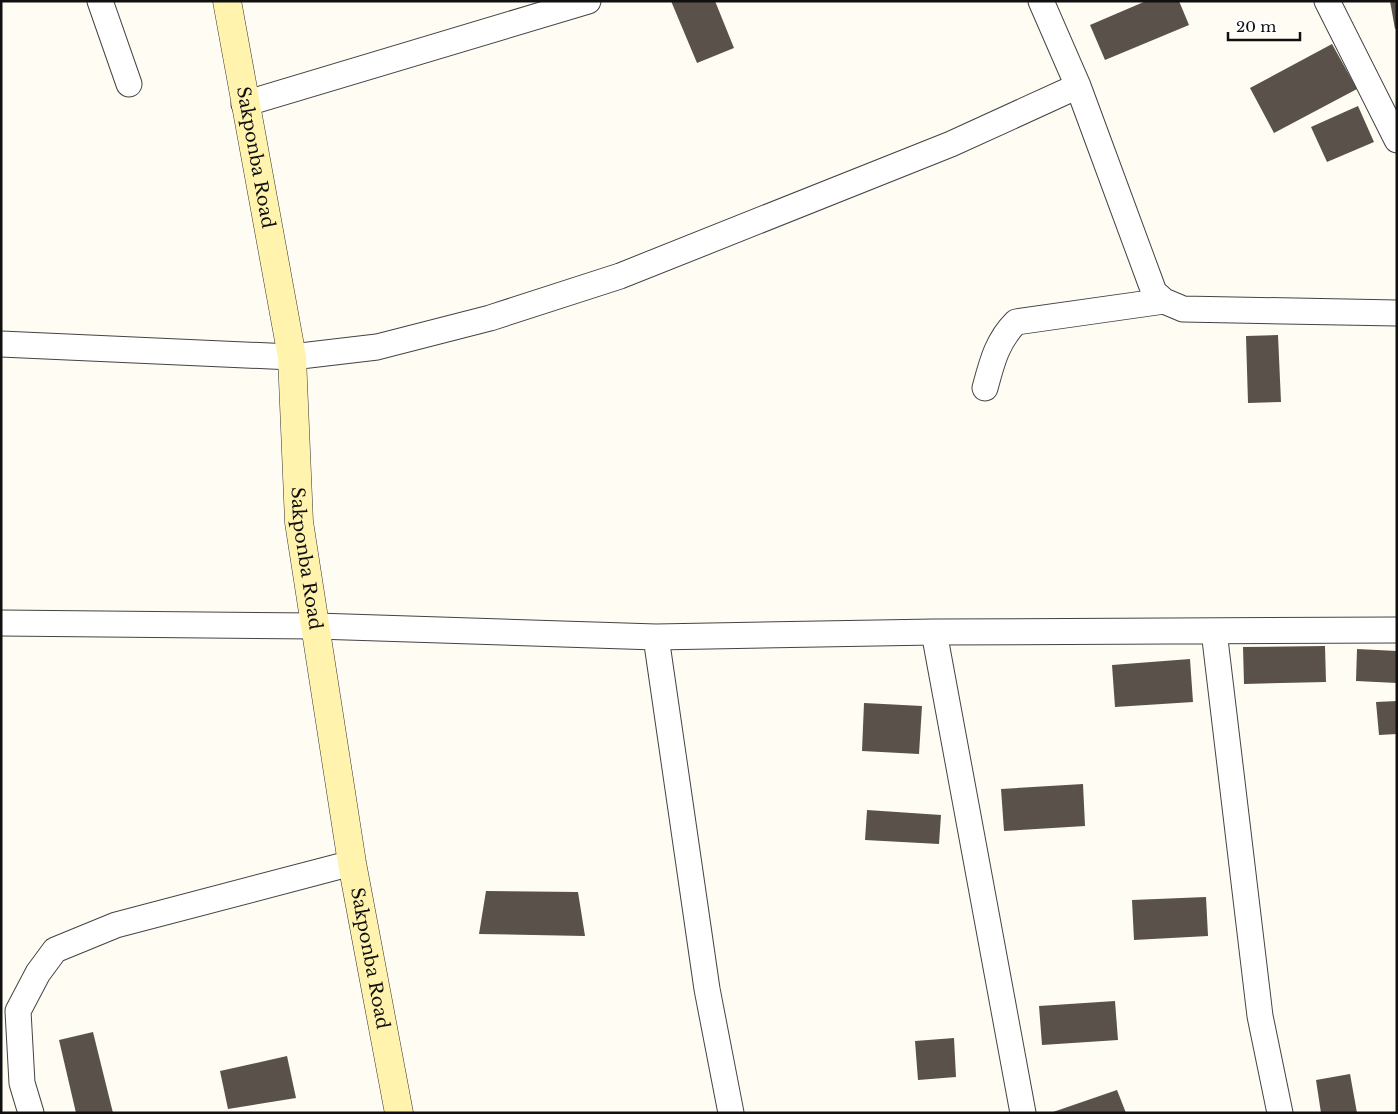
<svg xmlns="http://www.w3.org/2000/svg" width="1398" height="1114" font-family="'Libre Baskerville',serif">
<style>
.building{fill:#5a514b}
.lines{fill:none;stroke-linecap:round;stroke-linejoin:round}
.minor-casing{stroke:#434343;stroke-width:27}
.secondary-casing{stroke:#323232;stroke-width:29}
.minor{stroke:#fff;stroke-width:25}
.secondary{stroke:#fff3ae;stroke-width:28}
.labels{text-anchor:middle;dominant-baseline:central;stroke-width:5;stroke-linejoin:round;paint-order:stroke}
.street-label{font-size:18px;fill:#101010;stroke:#fff}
</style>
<rect width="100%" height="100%" fill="#fffcf3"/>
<path class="building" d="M671,1h44l19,47 -37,15z
M1146,1h33l10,24 -84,35 -15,-35z
M1390,1h7v27l-2,1z
M1332,44l25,45 -83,44 -24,-45z
M1358,106l16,36 -47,20 -16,-35z
M1278,335l3,67 -33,1 -2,-67z
M1325,646l1,36 -82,2 -1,-37z
M1357,649l40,2v32l-41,-2z
M1190,659l3,43 -78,5 -3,-42z
M1397,701v33l-18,1 -3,-33z
M864,703l58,3 -3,48 -57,-3z
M1083,784l2,42 -81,5 -3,-42z
M867,810l74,5 -2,29 -74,-4z
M486,891l92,1 7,44 -106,-2z
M1206,897l2,39 -74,4 -2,-40z
M1115,1001l3,39 -76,5 -3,-39z
M93,1032l20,81h-37l-17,-73z
M954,1038l2,39 -38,3 -3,-39z
M287,1056l9,42 -68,11 -8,-38z
M1350,1074l7,39h-36l-5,-33z
M1117,1090l9,23h-73v-1z"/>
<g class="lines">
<defs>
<path id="minor" d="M100,1l29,83
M1041,1l37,85 76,206 10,9 19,8 214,4
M1327,1l70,139
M244,104l344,-103
M1,344l291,13 85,-10 113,-29 130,-42 331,-132 127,-58
M985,388c7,-26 12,-47 31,-66l148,-21
M1,623l315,3 340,11 278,-5 463,-2
M1214,631l46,385 20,97
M934,632l89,481
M656,637l51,352 24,124
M31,1113l-9,-30 -4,-72 20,-38 17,-23 61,-25 236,-62"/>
<g id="secondary">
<path id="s1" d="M227,1l65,356 7,165 53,341 47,250"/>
</g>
</defs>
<use href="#minor" class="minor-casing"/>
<use href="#secondary" class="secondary-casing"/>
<use href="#minor" class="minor"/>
<use href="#secondary" class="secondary"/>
</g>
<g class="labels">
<g class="street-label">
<text stroke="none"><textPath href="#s1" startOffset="159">Sakponba Road</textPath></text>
<text stroke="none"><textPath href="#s1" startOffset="564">Sakponba Road</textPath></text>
<text stroke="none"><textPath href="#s1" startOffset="969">Sakponba Road</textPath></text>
</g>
</g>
<rect width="1398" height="1114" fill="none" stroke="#101010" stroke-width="5"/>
<path d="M1228 32v8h72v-8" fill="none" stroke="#101010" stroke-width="2.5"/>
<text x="1236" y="32" font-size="15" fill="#101010" stroke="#ffffff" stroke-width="4" paint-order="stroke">20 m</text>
</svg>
